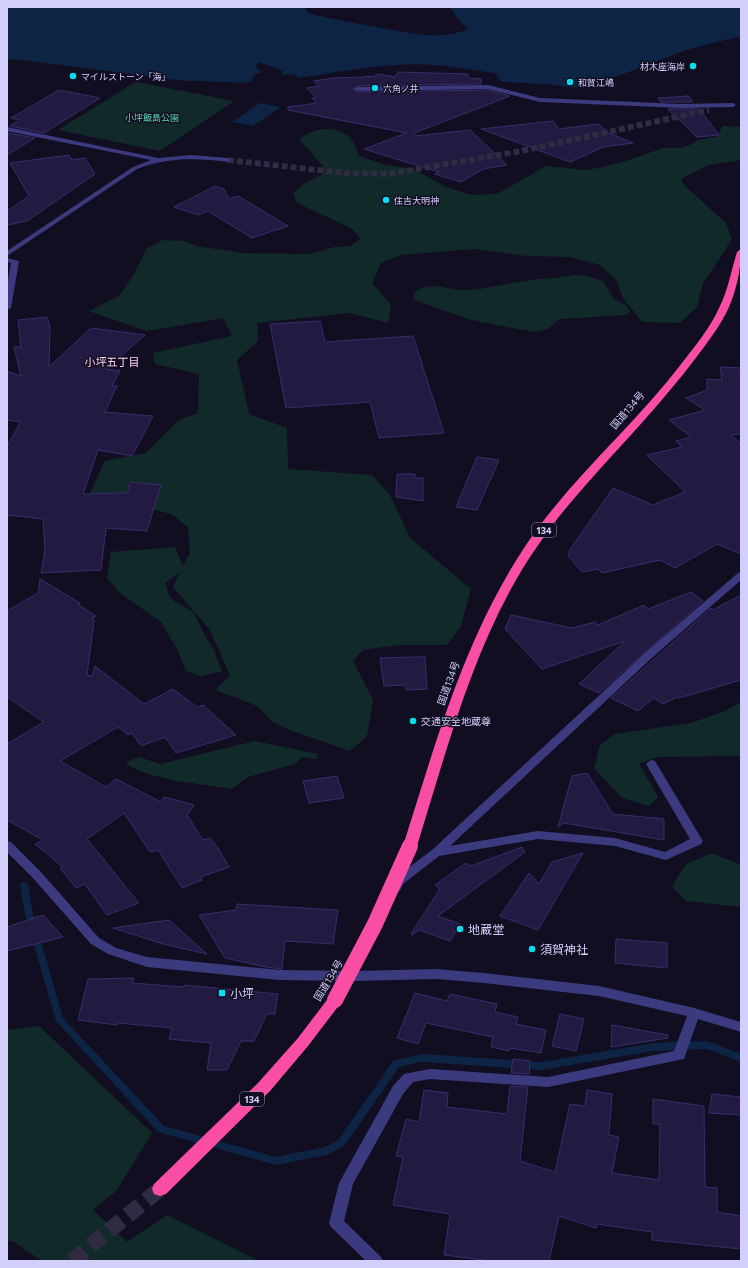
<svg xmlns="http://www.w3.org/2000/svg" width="748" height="1268" font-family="Commissioner,'Noto Sans JP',sans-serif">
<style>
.green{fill:#112a29}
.water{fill:#0e2445}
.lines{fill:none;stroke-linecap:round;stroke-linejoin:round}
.stream{fill:#0e2445;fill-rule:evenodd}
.building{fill:#221a41;stroke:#392d6c}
.minor-tunnel{stroke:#2e2b42;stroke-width:6;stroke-dasharray:6 3;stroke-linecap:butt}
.highway-tunnel{stroke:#2e2b42;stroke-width:16;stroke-dasharray:16 8;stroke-linecap:butt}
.minor{fill:#3c3a7e;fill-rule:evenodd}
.highway{fill:#f94ea3;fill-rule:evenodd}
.highway-bridge{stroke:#f94ea3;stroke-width:16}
.poi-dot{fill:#08ddf0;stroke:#110e21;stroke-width:1.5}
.labels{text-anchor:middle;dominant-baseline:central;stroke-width:3;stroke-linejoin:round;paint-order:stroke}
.far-poi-label{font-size:9px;fill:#d3cffd;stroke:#110e21;text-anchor:start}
.far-park-label{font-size:9px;fill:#5edbb9;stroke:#110e21}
.shield{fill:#110e21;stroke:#9995bb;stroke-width:1}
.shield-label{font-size:9px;font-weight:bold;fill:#d3cffd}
.street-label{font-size:10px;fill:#d3cffd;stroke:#110e21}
.poi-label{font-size:10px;fill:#d3cffd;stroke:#110e21;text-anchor:start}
.neighbourhood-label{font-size:11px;fill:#fdd1ee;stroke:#110e21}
.near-poi-label{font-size:12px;fill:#d3cffd;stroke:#110e21;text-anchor:start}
</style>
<rect width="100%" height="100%" fill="#110e21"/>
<path class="green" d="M136,82l98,19 -74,50 -102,-21z
M723,126l18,1v33l-33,5 -27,14 3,6 42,38 6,16 -29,45 -6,23 -17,16 -38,-1 -19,-24 -6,-17 -17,-16 -30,-8 -43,-1 -53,-7 -73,6 -20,8 -9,20 19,22 -3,18 -39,-10 -92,10 1,18 -21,19 12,54 38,14 1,41 84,6 18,20 20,43 61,51 -10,37 -14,19h-49l-35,5 -10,11 20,39 -6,36 -17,15 -60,-21 -17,-8 -16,-16 -41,-16 14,-15 -20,-45 -37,-43 7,-15 -15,11 4,12 5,6 19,11 15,29 5,7 9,23 -21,5 -15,-5 -8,-20 -17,-29 -42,-30 -12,-14 4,-26 64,-5 8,19 7,-13 -2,-26 -17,-13 -53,-14 -29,-5 16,-34 41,-8 33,-33 19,-7 1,-39 -44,-10 -2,-11 79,-17 -9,-18 -77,13 -57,-20 30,-15 15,-22 13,-26 16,-8 21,1 12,5 47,7 67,1 25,-7 15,-1 10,-7 -7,-10 -56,-26 -4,-10 12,-10 18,-9v-8c-9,-9 -14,-18 -24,-26 13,-12 35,-16 50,-3 5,5 8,13 10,19l27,9 27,4 33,18 26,8 25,-1 49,-28 38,4 14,-2 25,-6 40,-14h17l10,-3 8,-5 18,-3z
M574,275l13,1 16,5 11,18 12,6 4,7 -5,3 -65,4 -12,10 -14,3 -63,-12 -57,-20v-7c16,-14 34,-2 53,-3 19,0 39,-7 58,-9 16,-3 32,-2 49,-6z
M741,702v54l-84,1 -18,7 19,33 -9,9 -27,-8 -28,-30 6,-23 15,-11 76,-11 34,-12z
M255,741l63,13 -2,5 -14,-2 -7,7 -47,13 -16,12c-28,-5 -83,-9 -105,-25l-1,-2 13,-5 21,7z
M712,853l29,12v42l-55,-6 -14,-15 14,-22z
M39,1026l113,107 -36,58 -23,19 34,32 40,-27 92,46h-217l-28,-19 -7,-2v-210z"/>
<path class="water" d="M7,7h297l4,6c23,6 46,10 69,14 29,5 62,15 91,2l-10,-10 -8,-12h291v29l-55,14 -81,31 -31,7 -27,-4 -45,-2 -6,-6 2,-2c-33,-6 -69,-12 -103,-9 -32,2 -64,8 -96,13l-5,-4 -11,1 -1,-4 -22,-9 -3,2 -1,3 6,5 -8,3 -3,7c-22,2 -43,-2 -65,-1l-172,-22 -7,1z
M260,103l21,4 -28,19 -21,-4z"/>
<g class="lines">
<path class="stream" d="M24,882l3,1 1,2 5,29 30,104 101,108 112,31 49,-10 14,-8 54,-78 29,-7 120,8 111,-19 54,-2 34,13v8l-34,-13 -54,2 -111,19 -120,-8 -23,5 -54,78 -18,10 -51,10 -118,-33 -102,-111 -31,-107 -5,-29 1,-2z"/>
</g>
<path class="building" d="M398,72l70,2v4l13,1v5l-124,2 -4,3 4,3 131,-2 22,6 -96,37 1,3 55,-6 37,35 -24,4 -22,13 -26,-8 4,-2 -75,-23 43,-16 -119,-23v-3l29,-4 -5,-5h4l-9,-10 12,-2 -5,-5 19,-3 31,-1 2,-1 7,1 4,-3 18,3z
M59,90l41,8 -56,35 -34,-7 10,-6 -9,-2z
M688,96l5,6h-32l-3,-4z
M668,109h31l20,26 -22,2z
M553,121l6,8 39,-5 11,9 24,10 -30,4 -33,15 -89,-33z
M7,133l28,5 -28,17z
M69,155l3,5 13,-2 10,16 -68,47 -20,4v-14l22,-15 -19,-33z
M215,186l9,3 5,10 9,-3 50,30 -36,12 -44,-27 -9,4 -25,-8z
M47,317l3,11 -1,39 42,-39 54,7 -39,34 14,2 -8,15h5l-12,26 48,4 -21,40 -34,-6 -15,44 44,-1 4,-11 30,3 -14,46 -41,-3 -5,42 -60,3 4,-23 -2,-31 -36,-4v-69l14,-24 -14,-2v-49l14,5 -7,-29h7l-3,-27z
M320,321l5,21 88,-6 31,97 -65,5 -9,-36 -84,6 -16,-84z
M720,367l21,1v66l-10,1 10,9v110l-24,-10 -42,24 -15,-8 -58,13 -4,-4 -16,3 -13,-15v-6l44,-63 40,17 32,-13 -38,-37 35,-8 -6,-6 15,-4 -22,-17 36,-10 -19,-12 21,-8v-11l15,1z
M477,457l22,3 -22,50 -21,-3z
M397,474h18v4h8v23l-27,-4z
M40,579l40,24 -3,1 19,12 -4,2 2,2 -7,55 5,1 3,-10 49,38 29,-15 24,18 6,-2 33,30 -60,18 -11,-16 -24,9 -9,-13 -4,2 -10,-8 -58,34 46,26 10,-8 45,23 3,-5 30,8 -7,10 16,25 7,-2 8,10 11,19 -29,10 2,3 -20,8 -24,-38 -8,2 -26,-39 -37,26 52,64 -32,12 -22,-31 -9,4 -16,-20 3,-1 -28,-23 8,-4 -36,-20v-76l37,-22 -37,-25v-86l31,-18z
M691,592l12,9 -104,92 -20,-9 46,-43 -83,28 -37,-40 6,-14 61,13 23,-6 3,3 46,-20 4,4z
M741,595v85l-62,18 -2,-1 -14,7 -9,-6 -16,13 -27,-13 100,-90 2,2z
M413,657h12l2,32 -21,1v-5l-22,1 -4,-28z
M587,773l26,41 51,5v21l-100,-17 -6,4 14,-51z
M337,776l7,22 -35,5 -6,-22z
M522,847l3,5 -87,64 22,8 -10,17 -31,-11 -7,5 -1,-1 29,-45 -5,-4 31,-22 5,3z
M583,853l-45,77 -38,-14 29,-43 10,11 13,-22z
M237,904l101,6 -5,34 -48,-3 -3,28 -16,-2 -41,-9 -26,-43 37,-5z
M43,915l20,22 -56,14v-24z
M169,920l38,34 -44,-10 -50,-16z
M616,939l51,4v25l-52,-5z
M134,978l-2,5 52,4v-2l94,9 -3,20h-8l-13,27h-13l-14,29h-20l4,-27 -42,-4 3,-11 -54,-5 -1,2 -39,-5 10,-41z
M415,993l32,8 3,-7 47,10 -2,8 23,5 -2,7 30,6 -5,23 -31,-5 -1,3 -18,-4 2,-10 -67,-14 -8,21 -21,-6z
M560,1014l24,5 -8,32 -24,-5z
M612,1025l56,10v3l-57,9z
M513,1059l17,2 -1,13 -18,-1z
M510,1086l18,1 -8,74 35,11 15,-68 15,2 2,-16 25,4 -3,41 10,2 -7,36 47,7 1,-56h-7v-25l51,7 1,81 12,1v24l24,4v33l-89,-9v-8l-55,-8 -1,4 -37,-12 -10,45h-58l-47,-6 6,-41 -57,-9 10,-48 -7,-1 10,-37 13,3 5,-32 24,3 -1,14 60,7z
M712,1094l29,3v18l-32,-2z"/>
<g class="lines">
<path class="minor-tunnel" d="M228,160l117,13 44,1 132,-23 188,-41"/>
<path class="highway-tunnel" d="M72,1261l88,-72"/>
<path class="minor" d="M488,85l52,13 142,6 51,-1 3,2 -3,2 -51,1 -142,-6 -52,-13 -131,2 -3,-2 3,-2z
M7,127l151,31 34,-3 36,3 3,2 -3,2c-31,-4 -61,-5 -91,7l-130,87v-5l126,-84 18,-7 -144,-29z
M7,258l12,3 -8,47 -4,2v-24l4,-23 -4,-1z
M741,572v8l-87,76 -204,190 88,-15 77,7 50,14 25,-13 -44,-75 5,-4 4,1 46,77 2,3 -2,3 -35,16 -51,-14 -77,-7 -99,17 -36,28 -3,7h-8l-2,-3 4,-9 38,-29 214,-198 92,-79z
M7,841l4,1 29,29 59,67 17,10 31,9 133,13 75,1 81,-2 48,4 115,13 95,22 47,14v10l-43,-13 -14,40 -136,28 -118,-8 -17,3 -10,12 -50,90 -9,37 37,36 2,4h-17l-35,-34 -2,-4 10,-40 54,-97 11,-12 26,-5 118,8 126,-26 13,-35 -88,-20 -115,-13 -48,-4 -81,2 -75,-1 -133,-13 -39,-13 -17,-10 -59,-67 -25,-25z"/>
<path class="highway" d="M741,249c0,20 -4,39 -12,58 -8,18 -22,36 -34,52 -34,45 -74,86 -111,128 -26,29 -49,60 -68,93 -47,82 -71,176 -99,266l-2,3 -5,2 -5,-2 -2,-3c33,-104 62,-210 123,-301 45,-67 108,-119 156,-182 13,-17 28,-35 37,-55 9,-17 12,-37 18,-56z
M335,994l5,2 3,4 -3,4 -32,42 -38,45 -104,103 -6,2 -6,-2 -2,-5 2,-5 104,-101 40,-45 32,-42z"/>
<path class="highway-bridge" d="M335,1000l40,-76 35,-78"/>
</g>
<g class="poi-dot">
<circle cx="693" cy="66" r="4"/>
<circle cx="73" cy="76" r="4"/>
<circle cx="570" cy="82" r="4"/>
<circle cx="375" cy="88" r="4"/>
<circle cx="386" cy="200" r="4"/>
<circle cx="413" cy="721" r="4"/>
<circle cx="460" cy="929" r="4"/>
<circle cx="532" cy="949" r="4"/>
<rect x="218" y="989" width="8" height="8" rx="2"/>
</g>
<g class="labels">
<g class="far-poi-label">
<text x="685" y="66" text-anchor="end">材木座海岸</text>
<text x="81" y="76">マイルストーン「海」</text>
<text x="578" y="82">和賀江嶋</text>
<text x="383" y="88">六角ノ井</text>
<text x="394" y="200">住吉大明神</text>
</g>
<g class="far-park-label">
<text x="152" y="117">小坪飯島公園</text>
</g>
<g class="shield">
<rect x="532" y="523" width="24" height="14" rx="3"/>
<rect x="240" y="1092" width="24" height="14" rx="3"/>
</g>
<g class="shield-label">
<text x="544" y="530">134</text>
<text x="252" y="1099">134</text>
</g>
<g class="street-label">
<text transform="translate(627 410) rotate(-49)">国道134号</text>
<text transform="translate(448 683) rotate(-70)">国道134号</text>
<text transform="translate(328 980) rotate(-59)">国道134号</text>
</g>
<g class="poi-label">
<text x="421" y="721">交通安全地蔵尊</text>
</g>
<g class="neighbourhood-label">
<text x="112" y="361">小坪五丁目</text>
</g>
<g class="near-poi-label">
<text x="468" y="929">地蔵堂</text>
<text x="540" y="949">須賀神社</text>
<text x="230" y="993">小坪</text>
</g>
</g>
<rect width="748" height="1268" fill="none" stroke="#d3cffd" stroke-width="16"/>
</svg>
